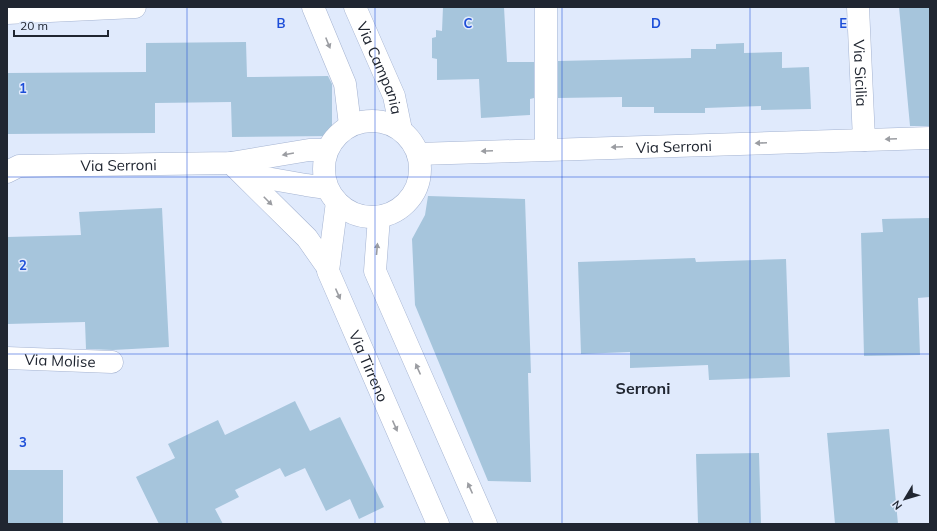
<svg xmlns="http://www.w3.org/2000/svg" width="937" height="531" font-family="Mulish,sans-serif">
<style>
.building{fill:#a6c5dc}
.lines{fill:none;stroke-linecap:round;stroke-linejoin:round}
.minor-casing{stroke:#a4b3d1;stroke-width:23}
.minor{stroke:#fff;stroke-width:22}
.oneway{fill:#9b9da2}
.grid{fill:none;stroke:#1d4ed8;stroke-width:1;stroke-opacity:0.55}
.labels{text-anchor:middle;dominant-baseline:central;stroke-width:3;stroke-linejoin:round;paint-order:stroke}
.street-label{font-size:15px;fill:#202631;stroke:#e0eafc}
.neighbourhood-label{font-size:16px;font-weight:bold;fill:#202631;stroke:#e0eafc}
.grid-label{font-size:13px;text-anchor:middle;font-weight:bold;fill:#1d4ed8;stroke:#e0eafc;stroke-width:3;stroke-linejoin:round;paint-order:stroke}
</style>
<rect width="100%" height="100%" fill="#e0eafc"/>
<path class="building" d="M443,7h61l3,55h27v36l-4,1v16l-49,3 -2,-39 -42,1v-21l-5,-1v-20l4,-1v-7l6,1z
M899,7h31v119h-20z
M246,42l1,35 81,-1 4,8v52l-100,1 -1,-35 -76,1v30l-148,1v-61l139,-1v-29z
M744,43v10l38,-1v16l27,-1 2,42 -50,1v-4l-56,2v5h-51v-6h-32v-10l-64,1v-37l133,-3v-9h25v-5z
M428,196l97,3 6,174h-3l3,109 -43,-1 -73,-176 -3,-66 13,-24z
M162,208l7,139 -56,3 -27,-1 -1,-27 -78,2v-87l74,-2 -2,-23z
M930,218v79l-12,1 2,57 -56,1 -3,-123 22,-1 -1,-13z
M695,258l1,4 90,-3 4,118 -81,3 -1,-15 -78,3v-16l-49,2 -3,-92z
M295,401l15,30 30,-14 44,90 -25,12 -9,-20 -24,12 -21,-43 -20,9 -5,-9 -45,22 4,7 -24,12 8,15h-64l-23,-47 39,-19 -7,-14 50,-24 7,15z
M889,429l9,95h-63l-8,-91z
M759,453l2,71h-63l-2,-70z
M7,470h56v54h-56z"/>
<g class="lines">
<defs>
<g id="minor">
<path d="M313,7l32,77 5,41"/>
<path id="s1" d="M355,7l39,89 7,34"/>
<path d="M546,7v142"/>
<path id="s2" d="M858,7l6,133"/>
<path d="M7,13l128,-6"/>
<circle cx="372" cy="169" r="48"/>
<path id="s3" d="M418,154l512,-16"/>
<path d="M231,163l76,75 21,30"/>
<path d="M239,168l16,8 51,9 21,3"/>
<path id="s4" d="M7,172l12,-6 212,-3 78,-13h18"/>
<path id="s5" d="M337,202l-9,69 110,253"/>
<path d="M379,217l-4,54 111,253"/>
<path id="s6" d="M7,358l105,4"/>
</g>
</defs>
<use href="#minor" class="minor-casing"/>
<use href="#minor" class="minor"/>
</g>
<defs><path id="oneway-solid" d="M-6-.8H1V-3.2L6.5 0L1 3.2V.8H-6Z"/></defs>
<g class="oneway">
<use href="#oneway-solid" transform="translate(328 43) rotate(68)"/>
<use href="#oneway-solid" transform="translate(891 139) rotate(178)"/>
<use href="#oneway-solid" transform="translate(761 143) rotate(178)"/>
<use href="#oneway-solid" transform="translate(617 147) rotate(178)"/>
<use href="#oneway-solid" transform="translate(487 151) rotate(178)"/>
<use href="#oneway-solid" transform="translate(288 154) rotate(170)"/>
<use href="#oneway-solid" transform="translate(268 201) rotate(45)"/>
<use href="#oneway-solid" transform="translate(377 249) rotate(-85)"/>
<use href="#oneway-solid" transform="translate(338 294) rotate(66)"/>
<use href="#oneway-solid" transform="translate(418 369) rotate(-114)"/>
<use href="#oneway-solid" transform="translate(395 426) rotate(66)"/>
<use href="#oneway-solid" transform="translate(470 488) rotate(-114)"/>
</g>
<path class="grid" d="M187,7v517M375,7v517M562,7v517M750,7v517M7,177h923M7,354h923"/>
<g class="labels">
<g class="street-label">
<text stroke="none"><textPath href="#s1" startOffset="66">Via Campania</textPath></text>
<text stroke="none"><textPath href="#s2" startOffset="66">Via Sicilia</textPath></text>
<text stroke="none"><textPath href="#s3" startOffset="256">Via Serroni</textPath></text>
<text stroke="none"><textPath href="#s4" startOffset="113">Via Serroni</textPath></text>
<text stroke="none"><textPath href="#s6" startOffset="53">Via Molise</textPath></text>
<text stroke="none"><textPath href="#s5" startOffset="173">Via Tirreno</textPath></text>
</g>
<g class="neighbourhood-label">
<text x="643" y="388">Serroni</text>
</g>
</g>
<g class="grid-label">
<text x="281" y="28">B</text>
<text x="468" y="28">C</text>
<text x="656" y="28">D</text>
<text x="843" y="28">E</text>
<text x="23" y="93">1</text>
<text x="23" y="270">2</text>
<text x="23" y="447">3</text>
</g>
<rect width="937" height="531" fill="none" stroke="#202631" stroke-width="16"/>
<g transform="translate(905 499) rotate(232)" stroke="#e0eafc" stroke-width="3" paint-order="stroke">
<path d="M0-3L7 15L0 10L-7 15Z" fill="#202631"/>
<text y="-6" font-size="11" font-weight="bold" text-anchor="middle" fill="#202631">N</text>
</g>
<path d="M14 30v6h94v-6" fill="none" stroke="#202631" stroke-width="2"/>
<text x="20" y="30" font-size="12" fill="#202631" stroke="#e0eafc" stroke-width="3" paint-order="stroke">20 m</text>
</svg>
